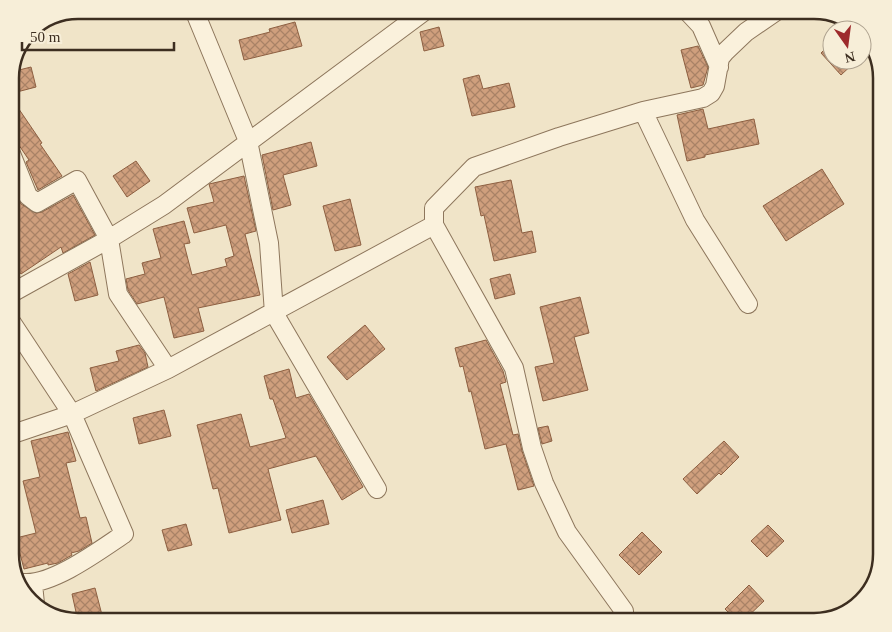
<svg xmlns="http://www.w3.org/2000/svg" width="892" height="632" font-family="'Times New Roman',serif">
<style>
.building{fill:url(#building-cross-hatch);stroke:#8d5f41}
.lines{fill:none;stroke-linecap:round;stroke-linejoin:round}
.minor-casing{stroke:#8d765c;stroke-width:20}
.minor{stroke:#faf1dc;stroke-width:18}
.rim{fill:none;stroke:#3d2e20;stroke-width:2.5}
</style>
<defs>
<pattern id="building-cross-hatch" width="8" height="8" patternUnits="userSpaceOnUse" patternTransform="scale(1.25)"><rect width="8" height="8" fill="#cf9f7d"/><path d="M0 0l8 8M0 8l8-8" fill="none" stroke="#a98266"/></pattern>
</defs>
<rect width="100%" height="100%" fill="#f0e4c8"/>
<path class="building" d="M295,22l7,24 -58,14 -5,-20 31,-8 -1,-3z
M439,27l5,19 -20,5 -4,-19z
M832,42v18h25l-16,15 -20,-22z
M698,46l10,21 -5,18 -12,3 -10,-38z
M31,67l5,20 -23,6 -3,-10 1,-11z
M479,75l4,14 26,-6 6,24 -43,9 -9,-37z
M10,96l32,47 -2,1 22,32 -24,14 -12,-28 3,-2 -19,-28z
M703,109l5,20 46,-10 5,25 -54,11v2l-18,4 -10,-46z
M311,142l6,24 -34,9 8,30 -18,5 -11,-55z
M136,161l14,20 -23,16 -14,-21z
M822,169l22,35 -58,37 -23,-35z
M244,176l12,55 -11,3 15,61 -62,13 6,23 -30,7 -10,-41 -27,7 -9,-14 -2,-11 19,-5 -3,-11 19,-5 -8,-29 31,-8 6,22 -6,1 8,31 35,-9 -2,-7 9,-3 -8,-31 -32,8 -7,-25 27,-6 -5,-18z
M10,180l11,24 15,9 6,-1 31,-17 22,40 -32,18 -2,-6 -40,27 -11,-16z
M511,180l11,53 10,-2 4,21 -42,9 -10,-46 -3,1 -6,-29z
M350,199l11,46 -26,6 -12,-45z
M90,262l8,33 -23,6 -7,-27z
M510,274l5,20 -20,5 -5,-20z
M580,297l9,36 -15,4 14,53 -45,11 -8,-34 19,-4 -14,-56z
M365,325l20,24 -38,31 -20,-23z
M486,340l17,31 3,11 -6,2 13,51 5,-1 4,17 12,35 -16,4 -12,-46 -21,5 -14,-58 -2,1 -6,-26 -3,1 -5,-19z
M139,345l6,8 3,14 -52,24 -6,-23 29,-7 -3,-10z
M289,369l7,29 13,-4 54,93 -21,13 -26,-44 -48,13 13,51 -52,13 -11,-45 -5,1 -16,-64 44,-11 9,33 36,-9 -13,-39h-3l-6,-23z
M164,410l7,26 -32,8 -6,-26z
M548,426l4,15 -10,3 -4,-16z
M68,432l8,29 -10,2 14,55 6,-1 6,26 -13,8 -8,2 1,2 -14,8 -10,2v-2l-24,6 -8,-31 20,-5 -13,-52 17,-4 -9,-36z
M724,441l15,16 -18,18 -2,-2 -22,21 -14,-15z
M323,500l6,24 -37,9 -6,-23z
M186,524l6,21 -24,6 -6,-21z
M768,525l16,16 -17,16 -16,-16z
M642,532l20,20 -23,23 -20,-20z
M749,585l15,16 -22,21h-4l-13,-13z
M95,588l7,27 -24,6 -6,-27z"/>
<g class="lines">
<defs>
<path id="minor" d="M194,10l54,131 21,102 5,70 103,176
M686,10l15,16 18,41
M643,111l52,109 53,84
M10,151l18,45 9,7 40,-23 32,59 9,55 50,75
M10,294l99,-55 55,-34 262,-195
M10,320l62,94 96,-45 266,-144
M10,435l62,-21 52,120c-24,16 -71,51 -100,49
M33,584l2,20
M624,611l-57,-79 -23,-49 -12,-35 -18,-80 -80,-143v-17l40,-41 85,-30 84,-26 60,-13 8,-5 4,-7 5,-28 5,-6 21,-20 32,-22"/>
</defs>
<use href="#minor" class="minor-casing"/>
<use href="#minor" class="minor"/>
</g>
<path d="M0 0H892V632H0ZM78 19H814A59 59 0 0 1 873 78V554A59 59 0 0 1 814 613H78A59 59 0 0 1 19 554V78A59 59 0 0 1 78 19Z" fill="#f7eed8" fill-rule="evenodd"/>
<path class="rim" d="M78 19H814A59 59 0 0 1 873 78V554A59 59 0 0 1 814 613H78A59 59 0 0 1 19 554V78A59 59 0 0 1 78 19Z"/>
<g transform="translate(847 45) rotate(166)"><circle r="24" fill="#f7eed8" stroke="#ada18e"/>
<path d="M0-4L9 19L0 12L-9 19Z" fill="#9e2a2b"/>
<text y="-8" font-size="14" font-weight="bold" text-anchor="middle" fill="#3d2e20">N</text>
</g>
<path d="M22 42v8h152v-8" fill="none" stroke="#3d2e20" stroke-width="2.5"/>
<text x="30" y="42" font-size="15" fill="#3d2e20" stroke="#f7eed8" stroke-width="4" paint-order="stroke">50 m</text>
</svg>
